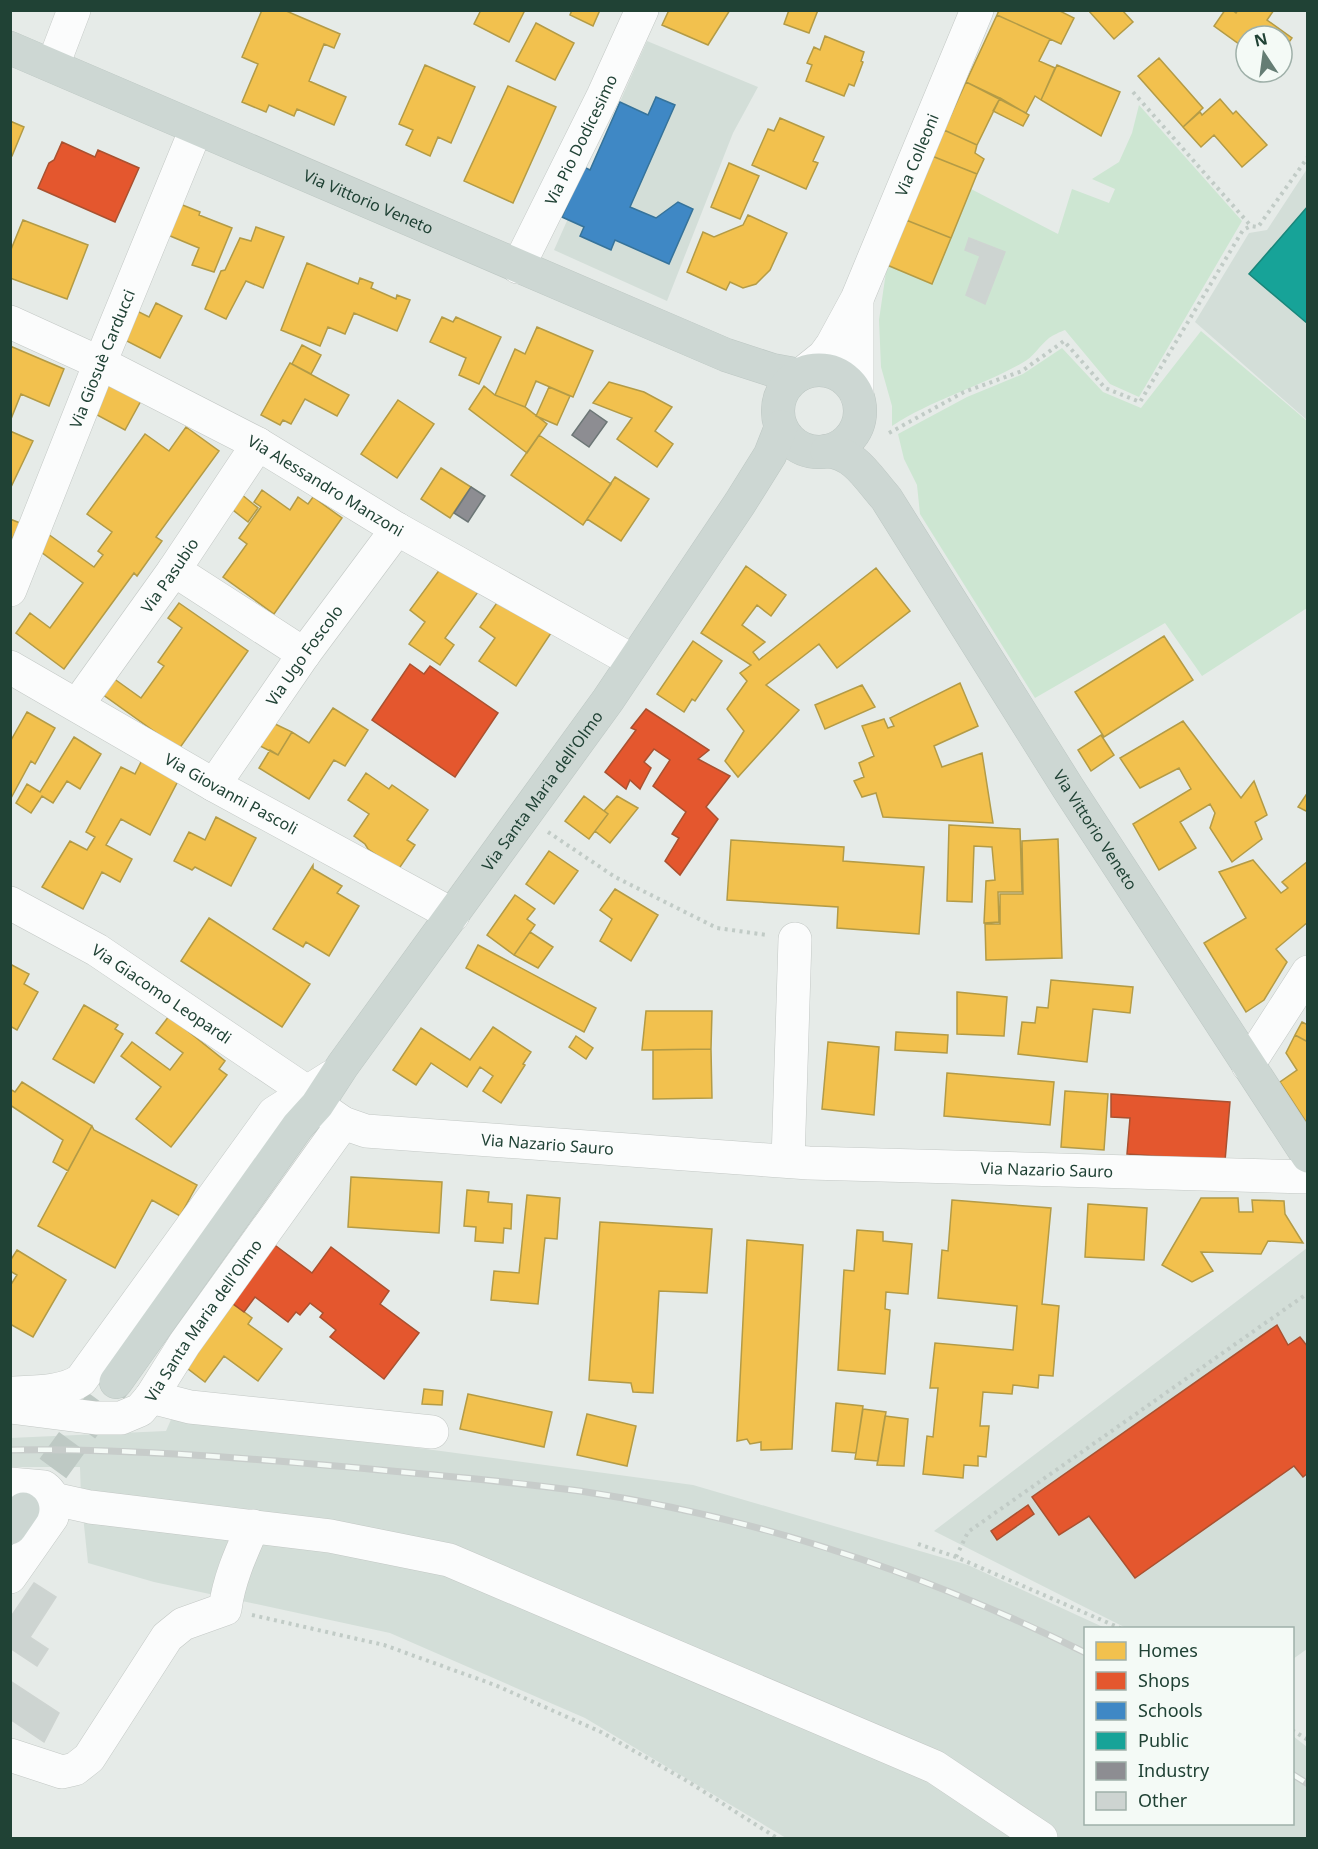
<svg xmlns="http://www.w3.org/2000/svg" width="1318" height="1849" font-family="'Noto Sans',sans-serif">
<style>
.built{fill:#d3ded8}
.green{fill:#cde6d2}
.homes{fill:#f2c14e;stroke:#b39b46;stroke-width:1.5}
.shops{fill:#e4572e;stroke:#a95130;stroke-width:1.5}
.schools{fill:#3f88c5;stroke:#36739a;stroke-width:1.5}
.public{fill:#17a398;stroke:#1a867a;stroke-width:1.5}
.industry{fill:#8d8d92;stroke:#6c7676;stroke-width:1.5}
.building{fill:#cdd4d1;stroke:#ced4d1;stroke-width:1.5}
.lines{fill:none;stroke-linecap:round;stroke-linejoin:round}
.major-tunnel{stroke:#bec9c4;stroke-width:33;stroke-dasharray:33 16;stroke-linecap:butt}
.minor-casing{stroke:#c3c8c5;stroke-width:34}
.major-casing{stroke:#bdc7c3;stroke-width:34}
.path{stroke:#c1cbc6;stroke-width:4;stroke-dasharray:3 4.5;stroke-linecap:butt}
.minor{stroke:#fbfcfc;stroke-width:33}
.major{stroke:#cdd7d3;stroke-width:33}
.rail-casing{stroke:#c7ccca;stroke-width:7}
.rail{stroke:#f4faf6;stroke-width:4.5;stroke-dasharray:14;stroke-linecap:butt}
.labels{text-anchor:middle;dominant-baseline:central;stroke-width:6;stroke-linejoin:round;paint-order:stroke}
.street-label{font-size:16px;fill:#204235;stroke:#f4faf6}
</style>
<rect width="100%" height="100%" fill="#e6ebe8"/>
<path class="built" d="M647,41l111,46 -25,46 -66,168 -113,-51z
M1307,169v251l-112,-98 54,-89 18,-3z
M1307,1248v401l-14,10 -1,-31h-166l-192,-97z
M173,1415l520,70 275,80 137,63h-19v196h206l1,-88 14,11v91h-521l-201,-120 -195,-85 -236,-51 -66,-19 -7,-66 -1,-30h-69l-1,-29 156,-7z"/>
<path class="green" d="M1139,105l103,116 -103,176 -29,-13 -45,-54c-5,2 -12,5 -16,8 -10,8 -15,19 -27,25 -42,24 -89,36 -130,63v-20l-11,-39 -2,-47 8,-55 45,18 39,-94 87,45 14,-45 37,14 6,-14 -23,-10 27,-17 13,-29z
M1201,331l106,90v187l-105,68 -37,-53 -130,75 -115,-184 -3,-29 -13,-26 -6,-25 69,-37 56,-23 39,-26 41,44 38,16z"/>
<path class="homes" d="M262,10h22l56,24 -6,14 -10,-4 -15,37 37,16 -12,28 -37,-16 -3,7 -25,-11 -3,7 -24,-10 16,-38 -16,-7z
M481,10h44l-16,32 -35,-18z
M572,10h28l-7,16 -23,-11z
M669,10h61l-22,35 -46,-20z
M789,10h29l-9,23 -25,-9z
M999,10h59l16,8 -13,26 -64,-29z
M1088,10h34l11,12 -19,17z
M1225,10h7l4,3 2,-3h36l-7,10 25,18 -10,14v-16h-36v13l-32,-23z
M997,15l53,24 -11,22 16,7 -14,32 -6,-4 -9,17 -60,-31z
M536,23l38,20 -19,37 -39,-19z
M825,36l39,16 -3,9 2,1 -9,24 -5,-2 -5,12 -38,-15 6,-16 -5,-2 7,-16 6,3z
M1159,58l44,50 -20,19 -45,-51z
M425,65l50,22 -24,56 -13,-6 -8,19 -24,-11 7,-15 -14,-6z
M1057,65l63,27 -19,44 -60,-36z
M966,82l34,16 -23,47 -33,-15z
M508,86l48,21 -43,96 -49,-22z
M1000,98l29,17 -6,11 -30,-15z
M1220,99l13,15 3,-3 31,34 -25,22 -28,-32 -13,12 -18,-20 17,-15 2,3z
M780,118l44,19 -11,24 5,2 -12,26 -54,-24 16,-36 6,2z
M10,121l14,6 -12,29h-2z
M944,130l33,15 -2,8 9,6 -7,15 -45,-18z
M932,156l45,18 -26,64 -45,-18z
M729,163l30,13 -19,43 -29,-12z
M175,202l25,10 -1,3 33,13 -18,44 -22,-7 7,-17 -36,-15z
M748,215l39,18 -17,37 -14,14 -13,4 -13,-6 -4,8 -39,-18 16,-40 11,5 29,-12z
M23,220l65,25 -21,54 -57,-21v-26z
M906,220l45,18 -19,46 -45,-19z
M256,227l28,10 -21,51 -17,-7 -20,38 -21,-10 16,-38 4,-1 15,-32 11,3z
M307,263l51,21 2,-6 13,5 -2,5 25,11 1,-4 13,5 -13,31 -43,-18 -9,21 -17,-7 -8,19 -39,-16z
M156,303l26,13 -22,42 -43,-22 14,-28 18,9z
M442,317l11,5 3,-5 45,20 -22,47 -20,-9 7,-17 -36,-16z
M537,327l56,24 -20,46 -37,-16 -11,26 -30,-12 20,-46 10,5z
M302,345l19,10 -10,19 -19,-10z
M10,346l54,23 -15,37 -28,-12 -10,25z
M290,363l59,32 -12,21 -32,-17 -14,25 -8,-4 -3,5 -19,-10z
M103,376l40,21 -18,33 -39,-21z
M609,382l35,10 28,15 -17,24 18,13 -16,23 -40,-28 15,-21 -39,-15z
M484,386l11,9 30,12 22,17 -20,29 -58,-44z
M549,387l21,9 -13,29 -21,-9z
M398,400l36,24 -37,54 -36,-24z
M186,427l33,24 -63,86 6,4 -25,35 -3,-3 -70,96 -48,-36 14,-20 20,15 33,-45 -46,-34 11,-15 46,33 9,-12 -5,-4 14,-19 -25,-18 58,-80 24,17z
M10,431l23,10 -22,46h-1z
M539,435l72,49 -28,41 -72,-50z
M441,468l30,19 -21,31 -29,-19z
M615,477l34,22 -28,42 -34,-22z
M235,489l23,19 -10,14 -24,-19z
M262,490l28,20 8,-13 10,7 5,-7 29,21 -68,96 -51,-37 24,-33 -8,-6 22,-31 -7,-5z
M10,519l10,4 -10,21z
M446,561l37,24 -38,53 9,7 -14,20 -31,-21 16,-22 -15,-12z
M746,566l40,29 -15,21 -14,-11 -15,20 23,17 -12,10 6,8 117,-92 34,43 -73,57 -18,-24 -53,41 33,25 -61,67 -13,-16 19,-30 -17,-22 20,-28 -7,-8 11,-8 -50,-32z
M501,597l52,33 -37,56 -37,-25 16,-23 -15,-11z
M179,603l69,48 -69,98 -77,-55 11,-16 28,20 23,-32 -6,-4 24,-34 -14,-10z
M1164,636l29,44 -89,57 -29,-45z
M693,641l29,20 -27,40 -3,-2 -8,13 -27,-18z
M960,683l18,43 -44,20 8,21 40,-14 11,70 -110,-6 -7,-24 -14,4 -8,-16 10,-4 -5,-14 15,-7 -12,-30 22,-7 4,9 6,-2 -4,-8z
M862,685l13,22 -50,22 -10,-24z
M333,708l35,22 -23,36 -11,-6 -25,39 -50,-31 11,-18 8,5 14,-23 17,11z
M27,712l28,16 -20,36 -4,-3 -21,39v-58z
M1183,721l58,77 13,-17 13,34 -12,7 7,17 -30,23 -22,-34 5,-15 -5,-9 -30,18 16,26 -37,22 -26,-46 58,-35 -12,-21 -39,20 -20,-30z
M273,723l19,9 -14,23 -20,-10z
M1101,735l13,20 -23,16 -13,-21z
M74,737l27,17 -21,35 -13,-8 -14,22 -11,-7 -11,17 -15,-10 11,-19 13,8z
M142,760l37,19 -29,56 -29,-16 -15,26 26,14 -12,23 -18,-10 -19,37 -41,-22 28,-46 17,9 8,-13 -9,-5 35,-65 14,7z
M366,773l23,16 3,-4 36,25 -21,30 8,5 -17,25 -30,-21 -3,-5 -11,-8 15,-22 -21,-14z
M1308,792v20l-10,-5z
M584,796l24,18 -19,25 -24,-18z
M617,796l21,12 -28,35 -15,-12 13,-17 -4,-3z
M216,817l40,21 -25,48 -36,-19 -3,3 -18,-9 15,-29 16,8z
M949,825l71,4 2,63h-24l1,30 -15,1 2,-42 9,-1 -3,-33 -18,-1 -2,56 -25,-1z
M1058,839l4,119 -76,2 -1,-36h15v-30h23l-1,-53z
M731,840l113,7 -1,14 81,6 -5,67 -82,-6 1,-21 -111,-7z
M549,851l29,20 -24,33 -28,-20z
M1253,860l28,33 7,-5 -6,-6 26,-21v61l-32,27 11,13 -23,38 -18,12 -42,-69 42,-25 -27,-46z
M313,865v4l29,17 -5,7 22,13 -30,50 -23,-14 -3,5 -30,-18z
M615,889l43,26 -27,46 -31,-20 12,-22 -12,-9z
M515,895l20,14 -8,10 8,6 -21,30 -27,-20z
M209,918l101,66 -28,43 -101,-66z
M530,932l23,15 -15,21 -24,-13z
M478,945l118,63 -12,24 -118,-64z
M10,964l19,10 -5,10 14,8 -21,38 -7,-4z
M1051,980l82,7 -3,26 -37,-4 -6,53 -69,-8 4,-32 13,1 2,-16 11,1z
M957,992l50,5 -3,39 -47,-2z
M84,1005l34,20 -3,4 8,5 -29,49 -41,-24z
M646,1011h66l-1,38 -69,1z
M169,1016l56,45 -6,8 8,6 -56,72 -35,-28 25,-32 -40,-31 11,-14 38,28 13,-17 -27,-20z
M1302,1022l6,3v17l-13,-7z
M493,1027l38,25 -8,12 2,1 -24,38 -18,-12 10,-15 -13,-9 -13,20 -36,-24 -15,22 -23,-15 28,-42 49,32z
M896,1032l52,3 -1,18 -52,-3z
M1295,1035l13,7v83l-28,-43 17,-12 -11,-17z
M576,1036l17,12 -7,11 -17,-12z
M828,1042l51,5 -5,68 -52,-6z
M711,1049l1,49 -59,1v-49z
M947,1073l107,9 -4,43 -106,-9z
M22,1082l70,44 -24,45 -15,-9 10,-22 -53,-35v-16l5,3z
M1065,1091l43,3 -4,56 -43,-3z
M92,1126l2,4 103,55 -17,31 -28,-16 -37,68 -77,-42z
M351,1177l91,5 -3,51 -91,-6z
M467,1190l22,2 -1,10 24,2 -1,25 -7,-1 -1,15 -28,-2 1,-14 -12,-1z
M527,1195l33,3 -3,41 -12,-1 -7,66 -47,-4 3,-29 25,2z
M1201,1198h37l1,14h14l-1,-12 32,1 1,13 18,29 -35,-2 -7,13 -60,-2 12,19 -21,11 -30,-17z
M952,1200l99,8 -9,96 17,2 -6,70 -14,-1 -1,13 -25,-3 -1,9 -29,-2 -3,34h9l-3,31 -8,-1v10l-14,-1 -1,13 -40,-4 4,-38 6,1 5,-49h-8l5,-45 78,7 4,-44 -79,-8 4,-48 6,1z
M1088,1204l59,4 -3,52 -59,-3z
M600,1222l112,7 -5,64 -48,-2 -6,102 -20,-1 -2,-9 -42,-3z
M857,1230l26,2v9l29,3 -4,50 -22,-2 -1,17 5,1 -5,64 -47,-4 6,-100 10,1z
M747,1240l56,5 -11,204 -31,1v-8l-11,2 -3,-5 -10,2z
M17,1250l49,30 -33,57 -23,-13v-38l7,-11 -7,-4v-10z
M230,1301l22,17 -4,6 34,25 -24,32 -34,-25 -19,26 -22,-17z
M424,1389l19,2 -1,14 -20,-1z
M468,1394l84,18 -8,35 -84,-18z
M836,1403l27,3 -7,47 -24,-2z
M863,1409l23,3 -8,49 -23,-2z
M587,1414l49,12 -9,40 -50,-11z
M885,1416l23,3 -4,47 -27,-1z"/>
<path class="shops" d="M62,142l33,15 3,-7 41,18 -24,54 -77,-34 11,-25 5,-3z
M410,664l14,10 6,-8 68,47 -43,64 -83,-57z
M646,709l63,41 -11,9 32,17 -24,31 12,12 -38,56 -15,-14 14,-23 -7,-4 14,-22 -33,-26 17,-26 -16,-11 -10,13 7,6 -11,21 -10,-9 -4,9 -21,-17 31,-42 -5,-2z
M1111,1094l119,8 -5,59 -98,-7 3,-36 -19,-1z
M272,1243l40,30 19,-26 58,44 -9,13 39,29 -35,46 -54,-42 6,-7 -16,-13 3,-4 -13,-10 -10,12 -4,-3 -8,10 -33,-25 -11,15 -15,-11z
M1277,1325l11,20 12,-8 8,10v126l-5,4 -9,-11 -159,112 -46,-62 -30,19 -27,-38z
M1028,1505l6,9 -37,26 -6,-9z"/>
<path class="schools" d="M656,97l19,8 -45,102 26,11 22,-16 15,7 -24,55 -54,-24 -4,10 -31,-14 4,-9 -22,-10 22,-50 6,3 30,-68 28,13z"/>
<path class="public" d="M1308,206v118l-59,-50z"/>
<path class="industry" d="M590,410l17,12 -18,25 -17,-12z
M471,487l14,9 -17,26 -14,-9z"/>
<path class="building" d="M969,238l36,14 -20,52 -19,-9 14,-39 -15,-6z
M34,1583l22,14 -26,40 18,12 -11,17 -27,-18v-30z
M10,1681l49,32 -15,29 -34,-23z"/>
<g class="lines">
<path class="major-tunnel" d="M24,1508l92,-126"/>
<defs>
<g id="minor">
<path d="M53,65l21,-55"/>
<path id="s1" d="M518,267l85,-171 39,-86"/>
<path d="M857,304v91"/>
<path id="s2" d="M10,322l90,41 158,81 139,85 236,132"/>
<path id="s3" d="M803,373l21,-17 8,-11 25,-46 120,-289"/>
<path d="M174,570l130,84"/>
<path id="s4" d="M10,590l90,-227 96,-234"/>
<path id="s5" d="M10,667l204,118 239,130"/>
<path id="s6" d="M78,704l96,-134 84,-126"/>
<path id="s7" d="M214,785l90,-131 93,-125"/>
<path id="s8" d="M10,903l87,47 210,142"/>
<path d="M1248,1065l60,-93"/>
<path id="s9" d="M317,1105l26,18 23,8 443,32 499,14"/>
<path d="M788,1161l7,-222"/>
<path d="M10,1393c22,-1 53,0 71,-13l193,-267 57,-36"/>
<path d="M151,1397l39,10 242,25"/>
<path id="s10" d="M10,1407l86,11h25l19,-8 11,-13 34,-54 158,-220"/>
<path d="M10,1484l34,3c11,8 11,18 8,30l-42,60"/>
<path d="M54,1499l36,8 240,29 119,24 486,207 106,71"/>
<path d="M10,1755l52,17 13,-3 14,-11 78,-121 16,-13 42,-15c4,-30 16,-56 28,-83"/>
</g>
<g id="major">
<path id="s11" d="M10,48l716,307 46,15 27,5"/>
<circle cx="819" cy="411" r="41"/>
<path id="s12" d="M827,451c28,2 41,27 59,47l182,290 240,368"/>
<path id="s13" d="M116,1382l182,-256 19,-21 26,-40 265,-365 132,-197 30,-48 11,-28"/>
<path d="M10,1528l13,-19"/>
</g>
</defs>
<use href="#minor" class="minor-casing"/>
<use href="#major" class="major-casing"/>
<path class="path" d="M1133,92l118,134
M889,433l75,-41 58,-21 42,-30 41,47 35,14 103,-172 8,-4 7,1 50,-70
M548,832l67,45 102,51 50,7
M918,1544l38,13 164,71
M956,1557l12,-25 340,-239
M252,1615l132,30 111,40 106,47 86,49 90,57
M1292,1730l16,10"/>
<use href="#minor" class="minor"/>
<use href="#major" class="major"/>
<defs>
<path id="rail" d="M10,1450c117,-2 233,8 349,18 74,7 148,13 221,23 176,26 347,83 506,162
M1292,1774l16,10"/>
</defs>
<use href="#rail" class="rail-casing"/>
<use href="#rail" class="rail"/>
</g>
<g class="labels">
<g class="street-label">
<text stroke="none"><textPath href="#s1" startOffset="142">Via Pio Dodicesimo</textPath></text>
<text stroke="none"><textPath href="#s3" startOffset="249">Via Colleoni</textPath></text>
<text stroke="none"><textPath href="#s11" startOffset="390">Via Vittorio Veneto</textPath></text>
<text stroke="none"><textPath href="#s4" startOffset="249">Via Giosuè Carducci</textPath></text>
<text stroke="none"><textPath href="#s2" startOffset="356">Via Alessandro Manzoni</textPath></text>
<text stroke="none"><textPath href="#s6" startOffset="158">Via Pasubio</textPath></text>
<text stroke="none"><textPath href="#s7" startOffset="158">Via Ugo Foscolo</textPath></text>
<text stroke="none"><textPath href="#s13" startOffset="729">Via Santa Maria dell'Olmo</textPath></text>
<text stroke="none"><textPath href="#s5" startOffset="255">Via Giovanni Pascoli</textPath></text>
<text stroke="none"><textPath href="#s12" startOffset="470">Via Vittorio Veneto</textPath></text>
<text stroke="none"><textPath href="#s8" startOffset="177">Via Giacomo Leopardi</textPath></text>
<text stroke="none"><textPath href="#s9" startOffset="238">Via Nazario Sauro</textPath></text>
<text stroke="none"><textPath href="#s9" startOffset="738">Via Nazario Sauro</textPath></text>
<text stroke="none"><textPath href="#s10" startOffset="242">Via Santa Maria dell'Olmo</textPath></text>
</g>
</g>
<rect width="1318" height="1849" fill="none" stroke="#204235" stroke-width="24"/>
<rect x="1084" y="1627" width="210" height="198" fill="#f4faf6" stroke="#9fb0a9" stroke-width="1.5"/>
<rect x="1096" y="1642" width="30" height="18" fill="#f2c14e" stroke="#9fb0a9" stroke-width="1.5"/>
<text x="1138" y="1657" font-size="18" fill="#204235">Homes</text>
<rect x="1096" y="1672" width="30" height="18" fill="#e4572e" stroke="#9fb0a9" stroke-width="1.5"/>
<text x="1138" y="1687" font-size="18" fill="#204235">Shops</text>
<rect x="1096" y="1702" width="30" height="18" fill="#3f88c5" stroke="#9fb0a9" stroke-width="1.5"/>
<text x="1138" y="1717" font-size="18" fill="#204235">Schools</text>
<rect x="1096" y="1732" width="30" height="18" fill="#17a398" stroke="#9fb0a9" stroke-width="1.5"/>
<text x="1138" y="1747" font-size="18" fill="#204235">Public</text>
<rect x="1096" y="1762" width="30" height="18" fill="#8d8d92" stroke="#9fb0a9" stroke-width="1.5"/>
<text x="1138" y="1777" font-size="18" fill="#204235">Industry</text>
<rect x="1096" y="1792" width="30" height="18" fill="#cdd4d1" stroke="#9fb0a9" stroke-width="1.5"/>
<text x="1138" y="1807" font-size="18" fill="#204235">Other</text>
<g transform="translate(1264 54) rotate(347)"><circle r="28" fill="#f4faf6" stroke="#9fb0a9" stroke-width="1.5"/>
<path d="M0-4.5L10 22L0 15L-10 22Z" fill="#657d74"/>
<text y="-9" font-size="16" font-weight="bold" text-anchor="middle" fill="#204235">N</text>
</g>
</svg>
